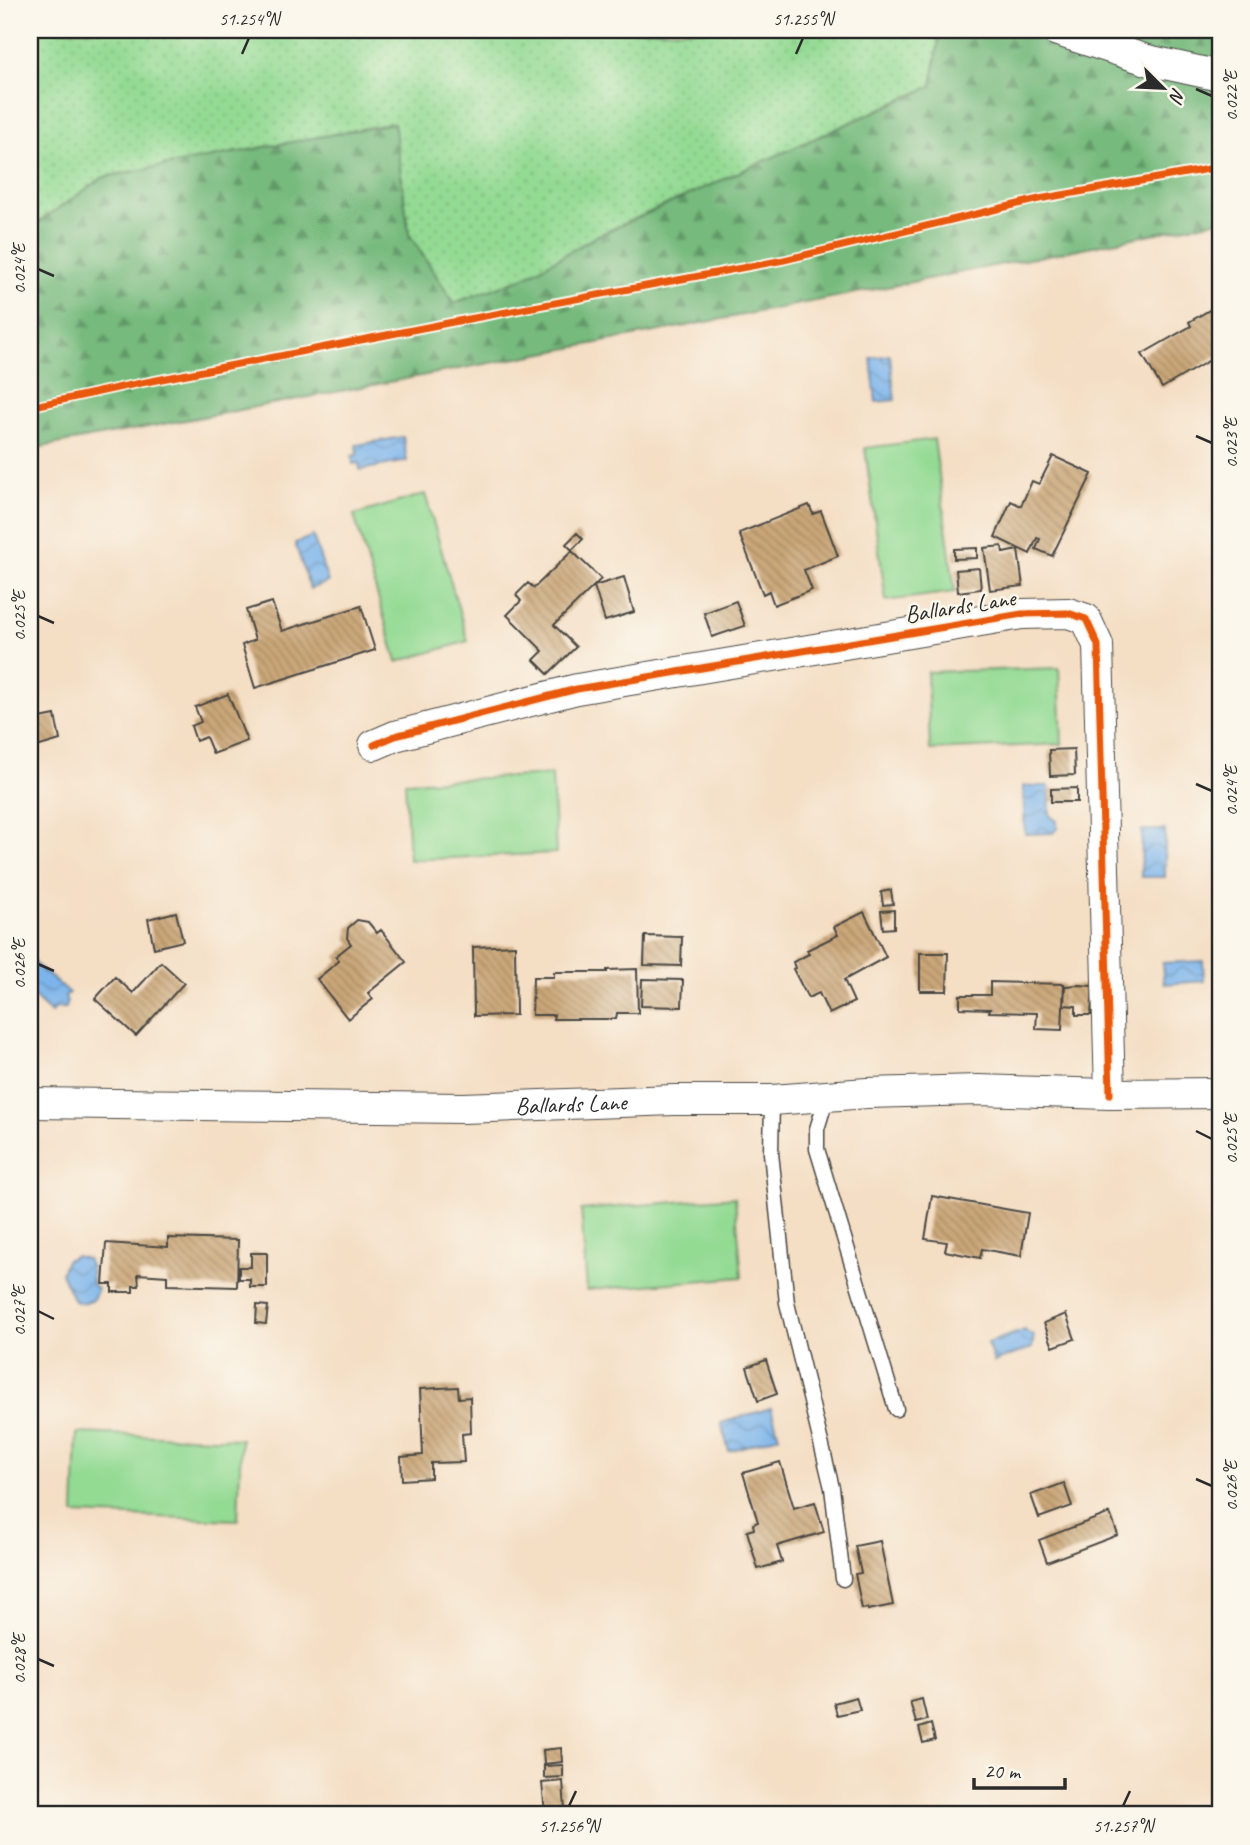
<svg xmlns="http://www.w3.org/2000/svg" width="1250" height="1845" font-family="Caveat,sans-serif">
<style>
.grass{fill:url(#grass-dots);stroke:#5f825f;stroke-width:2}
.forest{fill:url(#forest-firs);stroke:#507254;stroke-width:2}
.garden{fill:#93da93;stroke:#5f825f;stroke-width:2}
.water{fill:url(#water-waves);stroke:#53708b;stroke-width:2}
.building{fill:url(#building-back-hatch)}
.lines{fill:none;stroke-linecap:round;stroke-linejoin:round}
.lane-casing{stroke:#494642;stroke-width:17}
.street-casing{stroke:#494642;stroke-width:32}
.lane{stroke:#fff;stroke-width:14}
.street{stroke:#fff;stroke-width:30}
.cycleway-casing{stroke:#fbf7ec;stroke-width:11}
.cycleway{stroke:#e8590c;stroke-width:7}
.ticks{fill:none;stroke:#2b2b2b;stroke-width:2.5}
.labels{text-anchor:middle;dominant-baseline:central;stroke-width:5;stroke-linejoin:round;paint-order:stroke}
.street-label{font-size:24px;fill:#2b2b2b;stroke:#fbf7ec}
.neatline{fill:none;stroke:#2b2b2b;stroke-width:2.5}
.ticks-label{font-size:18px;text-anchor:middle;fill:#2b2b2b}
</style>
<defs>
<pattern id="grass-dots" width="8" height="8" patternUnits="userSpaceOnUse" patternTransform="scale(1.75)"><rect width="8" height="8" fill="#93da93"/><path d="M2 2h.1M6 6h.1" fill="none" stroke="#7fbb7f" stroke-width="1.8" stroke-linecap="round"/></pattern>
<pattern id="forest-firs" width="22" height="20" patternUnits="userSpaceOnUse" patternTransform="scale(1.75)"><rect width="22" height="20" fill="#76ba7d"/><path d="M5 1l3.5 6h-7zM16 11l3.5 6h-7z" fill="#619767"/></pattern>
<pattern id="water-waves" width="16" height="10" patternUnits="userSpaceOnUse" patternTransform="scale(1.75)"><rect width="16" height="10" fill="#7bb4eb"/><path d="M0 5q4-4 8 0t8 0" fill="none" stroke="#6593bf"/></pattern>
<pattern id="building-back-hatch" width="6" height="6" patternUnits="userSpaceOnUse" patternTransform="scale(1.75)"><rect width="6" height="6" fill="#cba779"/><path d="M-1 5l2 2M0 0l6 6M5-1l2 2" fill="none" stroke="#a58863"/></pattern>
</defs>
<rect width="100%" height="100%" fill="#fbf7ec"/>
<filter id="ink" filterUnits="userSpaceOnUse"><feTurbulence type="fractalNoise" baseFrequency=".0143" numOctaves="2"/><feDisplacementMap in="SourceGraphic" scale="14" xChannelSelector="R" yChannelSelector="G"/><feConvolveMatrix kernelMatrix="1 2 1 2 8 2 1 2 1" color-interpolation-filters="sRGB"/></filter>
<filter id="wash" filterUnits="userSpaceOnUse"><feTurbulence type="fractalNoise" baseFrequency=".00686" numOctaves="4" result="noise"/><feDisplacementMap in="SourceGraphic" scale="28" xChannelSelector="R" yChannelSelector="G"/><feGaussianBlur stdDeviation="1.57" result="paint"/><feColorMatrix in="noise" values="0 0 0 0 0 0 0 0 0 0 0 0 0 0 0 0 0 1.4 0 .05"/><feComposite in="paint" operator="in"/></filter>
<g filter="url(#wash)">
<rect width="100%" height="100%" fill="#f4dec4"/>
<path class="grass" d="M30,30h910l-8,56 -333,149 -76,43 -69,25 -45,-69 -15,-111 -290,54 -74,51z"/>
<path class="forest" d="M940,30h280v190c-395,82 -793,155 -1190,229v-221l74,-51 290,-54 15,111 45,69 69,-25 76,-43 333,-149z"/>
<path class="garden" d="M934,439l21,153 -69,9 -21,-153z
M425,494l43,147 -71,21 -43,-147z
M1059,668l3,76 -132,6 -3,-78z
M552,775l4,78 -147,7 -4,-78z
M735,1197l7,80 -155,13 -6,-80z
M77,1433l164,6 -3,81 -164,-6z"/>
<path class="water" d="M890,355l5,45 -19,2 -5,-44z
M403,437l4,24 -47,9 -1,-7 -6,1 -1,-8 5,-1 -1,-10z
M313,536l15,46 -18,7 -15,-46z
M1023,786h26l1,30 7,5v7l-4,5 -28,1z
M1142,830h23v47h-24z
M1203,961l1,20 -40,3 -2,-21z
M33,962l36,31 -4,4 2,5 -1,6h-10l-5,5 -21,-20v-27z
M76,1256l11,3 4,9 1,16 5,5c-3,14 -10,16 -23,12l-13,-28 5,-13z
M1025,1330l2,3 7,2 -2,13 -38,14 -7,-19z
M771,1408l8,28 -50,15 -8,-28z"/>
<g id="blocks">
<path class="building" d="M1220,304v50l-58,34 -20,-34 49,-28 -2,-4z
M1053,456l39,18 -40,82 -16,-7 4,-10 -3,-1 -7,16 -35,-17 16,-36 10,5 11,-25 7,3z
M809,505l4,9 8,-3 17,45 -34,14 8,20 -38,15 -5,-14 -6,3 -24,-61z
M577,533l6,6 -11,11 -6,-6z
M1002,546l1,7 15,-3 5,36 -33,4 -6,-42z
M977,548v10l-23,1v-10z
M572,551l29,28 -47,46 22,22 -28,27 -14,-14 9,-9 -36,-36 14,-14 -5,-6 12,-12 6,5z
M979,568l2,21 -23,3 -2,-22z
M624,577l10,35 -29,9 -11,-35z
M736,601l9,25 -33,11 -8,-24z
M272,602l10,29 79,-25 14,44 -120,38 -13,-43 13,-5 -9,-30z
M228,694l19,47 -34,13 -7,-17 -10,4 -5,-15 10,-4 -6,-15z
M55,715l5,25 -30,9v-29z
M1074,749l1,26 -25,1 -1,-26z
M1077,788v14h-26v-13z
M891,890l2,14 -10,1 -2,-13z
M894,910v18l-11,1 -2,-18z
M176,912l7,29 -29,7 -6,-29z
M864,912l22,45 -42,23 10,22 -25,12 -10,-21 -11,5 -15,-29 2,-1 -2,-6 16,-8 -2,-4 31,-15 -4,-8z
M357,920l11,2 9,11 4,-3 25,32 -38,31 5,6 -25,20 -31,-40 22,-18 -3,-5 15,-12 -4,-6 1,-10z
M645,936l37,1 -1,29 -37,-1z
M515,945l1,70 -42,1 -1,-69z
M920,953h28l-1,38h-27z
M161,962l23,21 -48,53 -41,-37 20,-22 18,16z
M637,969l1,44h-21l-1,6h-63l1,-4h-22l1,-38h21v-5h53v-2z
M642,979l41,1 -1,27 -41,-1z
M990,982l74,2 -2,46 -26,-1 1,-16 -48,-1 1,-3 -30,-1v-13h30z
M1078,985l15,1 -2,29h-15v-9l-12,-1 1,-19z
M932,1196l96,17 -7,43 -39,-7 -2,9 -35,-7 2,-9 -22,-3z
M168,1238l70,2 -1,47 -70,-2v-9l-29,-2 1,12h-6v6h-21v-8h-9l3,-41 62,4z
M251,1253h16v34h-17v-8h-11v-12h12z
M257,1305l11,1 -2,18 -10,-1z
M1066,1314l9,25 -22,8 -9,-24z
M766,1360l11,34 -19,7 -11,-34z
M458,1387l1,11 11,-1 1,36 -9,1 2,28 -33,1v15l-29,2 -1,-23 22,-2 -3,-66z
M780,1462l14,46 21,-6 9,30 -47,14 5,16 -24,7 -11,-38 7,-2 -1,-5 5,-2 -15,-49z
M1064,1483l8,23 -33,12 -8,-23z
M1110,1513l8,22 -71,27 -8,-22z
M880,1541l13,64 -25,5v-2l-6,1 -7,-35 6,-1 -6,-27z
M856,1697l4,13 -23,5 -3,-12z
M922,1699l5,21 -11,3 -6,-21z
M931,1724l4,16 -12,3 -4,-15z
M561,1748l1,14 -18,2 -1,-14z
M563,1765v12l-19,1v-12z
M563,1781l2,29 -20,2 -3,-29z"/>
</g>
</g>
<g filter="url(#ink)">
<use href="#blocks" fill-opacity="0" stroke="#494642" stroke-width="2"/>
<g class="lines">
<defs>
<path id="lane" d="M827,1096l-10,33v20l79,260
M772,1100l-1,53 16,150 45,185 11,91"/>
<g id="street">
<path d="M1055,30l92,30 73,16"/>
<path d="M374,745l21,-9 182,-47 445,-75 46,-1 18,6 12,26 12,449"/>
<path id="s1" d="M30,1103l433,5 211,-8h98l95,-7 112,-3 131,4 110,-1"/>
</g>
</defs>
<use href="#lane" class="lane-casing"/>
<use href="#street" class="street-casing"/>
<use href="#lane" class="lane"/>
<use href="#street" class="street"/>
<defs>
<path id="cycleway" d="M30,407l96,-21 327,-64 331,-62 255,-61 181,-32
M374,745l21,-9 182,-47 445,-75 46,-1 18,6 12,26 12,449"/>
</defs>
<use href="#cycleway" class="cycleway-casing"/>
<use href="#cycleway" class="cycleway"/>
</g>
</g>
<path class="ticks" d="M242,54l7,-16M796,54l7,-16M1196,89l16,7M38,269l16,7M1196,436l16,7M38,616l16,7M1196,784l16,7M38,964l16,7M1196,1131l16,8M38,1311l16,8M1196,1479l16,7M38,1659l16,7M569,1806l7,-15M1123,1806l7,-15"/>
<g class="labels">
<g class="street-label">
<text transform="translate(960 606) rotate(-9)">Ballards Lane</text>
<text stroke="none"><textPath href="#s1" startOffset="541">Ballards Lane</textPath></text>
</g>
</g>
<rect width="1250" height="1845" fill="none" stroke="#fbf7ec" stroke-width="77"/>
<g transform="translate(1163 88) rotate(114)" stroke="#fbf7ec" stroke-width="5" paint-order="stroke">
<path d="M0-5L12 26L0 18L-12 26Z" fill="#2b2b2b"/>
<text y="-10" font-size="19" font-weight="bold" text-anchor="middle" fill="#2b2b2b">N</text>
</g>
<path d="M974 1778v10h91v-10" fill="none" stroke="#2b2b2b" stroke-width="3.5"/>
<text x="984" y="1778" font-size="21" fill="#2b2b2b" stroke="#fbf7ec" stroke-width="5" paint-order="stroke">20 m</text>
<rect x="38" y="38" width="1174" height="1768" class="neatline"/>
<g class="ticks-label">
<text x="249" y="25">51.254°N</text>
<text x="803" y="25">51.255°N</text>
<text transform="translate(1231 96) rotate(-90)" y="6">0.022°E</text>
<text transform="translate(19 269) rotate(-90)" y="6">0.024°E</text>
<text transform="translate(1231 443) rotate(-90)" y="6">0.023°E</text>
<text transform="translate(19 616) rotate(-90)" y="6">0.025°E</text>
<text transform="translate(1231 791) rotate(-90)" y="6">0.024°E</text>
<text transform="translate(19 964) rotate(-90)" y="6">0.026°E</text>
<text transform="translate(1231 1139) rotate(-90)" y="6">0.025°E</text>
<text transform="translate(19 1311) rotate(-90)" y="6">0.027°E</text>
<text transform="translate(1231 1486) rotate(-90)" y="6">0.026°E</text>
<text transform="translate(19 1659) rotate(-90)" y="6">0.028°E</text>
<text x="569" y="1832">51.256°N</text>
<text x="1123" y="1832">51.257°N</text>
</g>
</svg>
